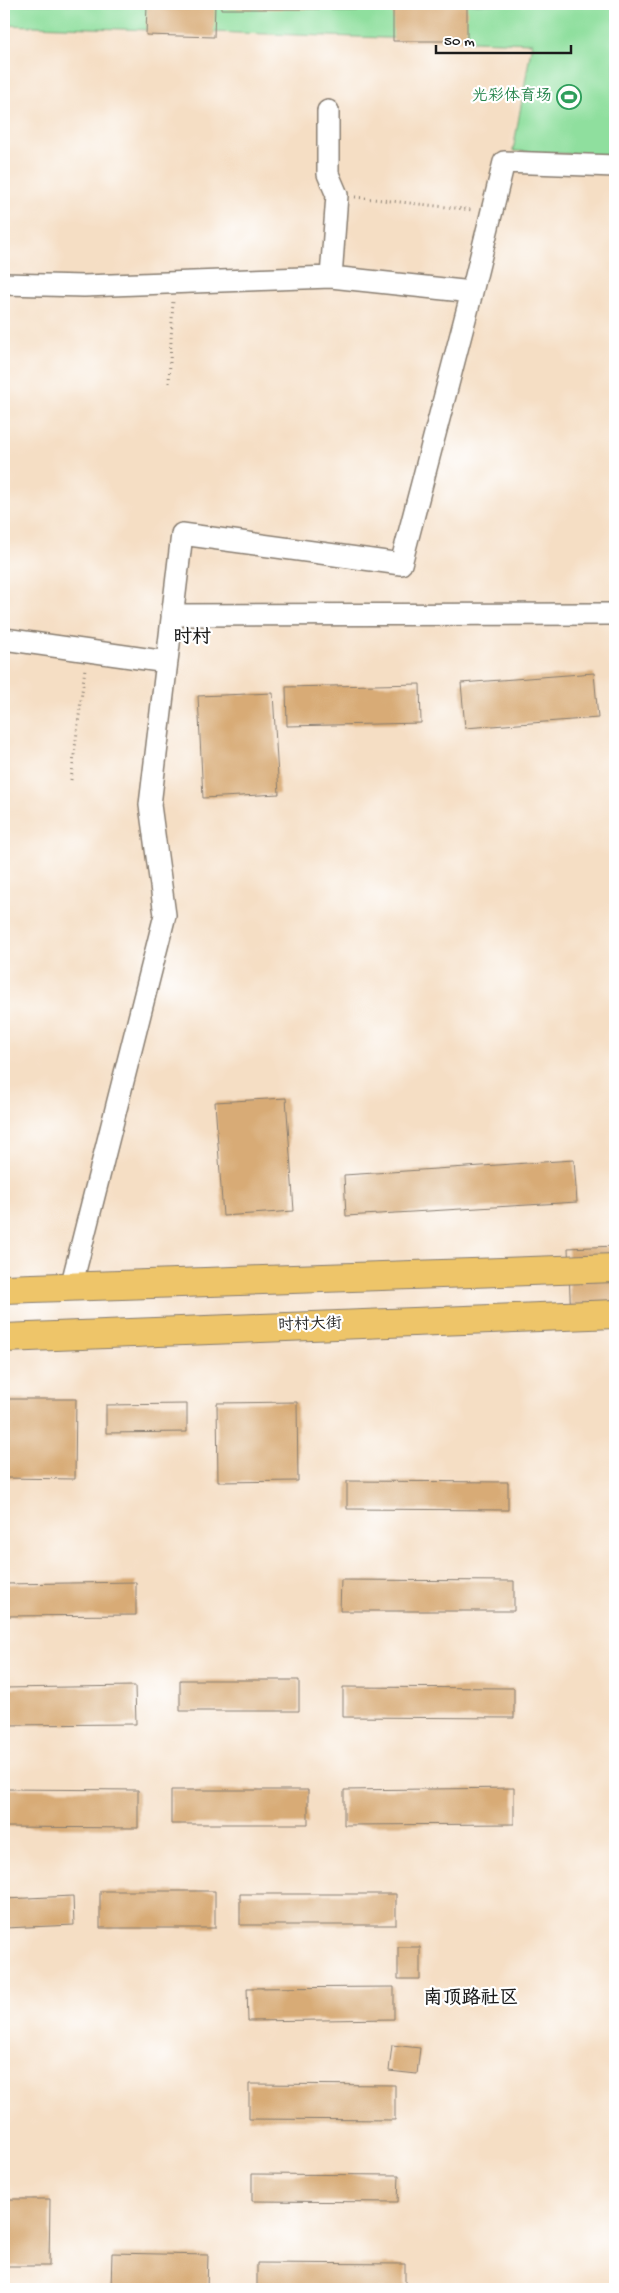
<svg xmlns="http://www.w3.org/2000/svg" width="619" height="2293" font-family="'Gochi Hand','LXGW WenKai TC',sans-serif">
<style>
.green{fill:#8fdf9e;stroke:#567e5d}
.building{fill:#d8ab76}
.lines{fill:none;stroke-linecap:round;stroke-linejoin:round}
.street-casing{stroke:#887d70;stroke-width:24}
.primary-casing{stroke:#887d70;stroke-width:30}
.path{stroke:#887d70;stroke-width:3;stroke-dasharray:1 4;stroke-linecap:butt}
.street{stroke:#fff;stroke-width:21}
.primary{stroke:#eec569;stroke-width:28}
.labels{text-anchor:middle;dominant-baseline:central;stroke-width:4.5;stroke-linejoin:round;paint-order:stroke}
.leisure-label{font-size:16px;fill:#27864d;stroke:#fff;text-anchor:end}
.street-label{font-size:16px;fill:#1c1c1c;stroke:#fff}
.quarter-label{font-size:19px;font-weight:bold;fill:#1c1c1c;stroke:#fff}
</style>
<rect width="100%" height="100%" fill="#fff"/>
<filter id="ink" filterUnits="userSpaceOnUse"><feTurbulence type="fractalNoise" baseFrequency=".02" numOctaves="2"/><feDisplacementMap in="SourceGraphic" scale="10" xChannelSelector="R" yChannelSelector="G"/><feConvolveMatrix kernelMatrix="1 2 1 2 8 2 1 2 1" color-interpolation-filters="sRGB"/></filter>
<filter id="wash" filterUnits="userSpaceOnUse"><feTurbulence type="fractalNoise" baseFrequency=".0096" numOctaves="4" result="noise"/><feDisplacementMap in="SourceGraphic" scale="20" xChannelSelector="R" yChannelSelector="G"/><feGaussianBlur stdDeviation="1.12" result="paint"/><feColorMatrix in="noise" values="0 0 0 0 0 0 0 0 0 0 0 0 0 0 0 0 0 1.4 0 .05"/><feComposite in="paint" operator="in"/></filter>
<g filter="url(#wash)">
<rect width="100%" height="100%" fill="#f5dec4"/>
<path class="green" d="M4,4h611v152l-102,-5 19,-108 -528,-18z"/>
<g id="blocks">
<path class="building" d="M147,4h68l-1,33 -68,-2z
M221,4h246v37h-74v-32h-172z
M594,673l4,45 -133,10 -4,-45z
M420,684l1,39 -134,3 -1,-39z
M273,693l6,101 -76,4 -5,-102z
M286,1098l8,113 -71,5 -8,-114z
M574,1160l3,42 -231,14 -2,-41z
M615,1246v71l-44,2 -3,-71z
M4,1399h72l-1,80 -71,-1z
M297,1402l1,79 -80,1 -1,-79z
M187,1404v28l-81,1v-28z
M347,1481l161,1v28l-161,-1z
M341,1580l173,1v30h-174z
M136,1582v33l-132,1v-32z
M180,1680h119v31h-119z
M135,1686l1,38 -132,1v-37z
M343,1687l171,1v30l-171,-1z
M514,1788v36l-170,1v-35z
M4,1789l134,1v38l-134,-1z
M171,1790h137v34h-137z
M100,1891h115v37h-115z
M240,1894h156v31h-156z
M73,1896l1,29 -70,3v-29z
M398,1947h22v32h-22z
M394,1987v32l-146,2 -1,-33z
M392,2045l28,3 -3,26 -28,-3z
M249,2084l146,1v35l-146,-1z
M252,2174l147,1 -1,27 -146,-1z
M4,2199h46l-1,67h-45z
M112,2253l96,2 -1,34h-96z
M257,2263l148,1v25h-148z"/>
</g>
</g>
<g filter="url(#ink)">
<use href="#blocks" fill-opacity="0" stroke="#887d70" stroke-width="1"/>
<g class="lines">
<defs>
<path id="street" d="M328,111v63l9,21 -6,82
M4,284l80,2 247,-9 141,15 32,-130 111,4
M172,615l443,-1
M4,639l163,23
M71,1287l94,-372 -15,-110 32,-271 219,30 71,-272"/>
<path id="primary" d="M4,1289l611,-21
M4,1338l611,-24"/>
</defs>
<use href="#street" class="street-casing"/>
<use href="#primary" class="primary-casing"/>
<path class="path" d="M355,197l118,13
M169,383l4,-83
M71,780l14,-112"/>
<use href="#street" class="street"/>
<use href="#primary" class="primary"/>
</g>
</g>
<defs>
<symbol id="stadium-ring" viewBox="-11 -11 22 22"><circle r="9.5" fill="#fff" stroke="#2e9e5b" stroke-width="1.5"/><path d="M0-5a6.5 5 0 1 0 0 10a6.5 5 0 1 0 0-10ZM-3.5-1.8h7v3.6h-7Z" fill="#2e9e5b"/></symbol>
</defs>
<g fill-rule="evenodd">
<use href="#stadium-ring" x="555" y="83" width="28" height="28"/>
</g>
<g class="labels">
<g class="leisure-label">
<text x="552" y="97">光彩体育场</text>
</g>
<g class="street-label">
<text transform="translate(310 1326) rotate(-2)">时村大街</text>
</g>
<g class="quarter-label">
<text x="192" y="638">时村</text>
<text x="471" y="1999">南顶路社区</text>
</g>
</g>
<rect width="619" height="2293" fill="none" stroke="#fff" stroke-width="20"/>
<path d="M436 45v8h135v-8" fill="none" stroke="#1c1c1c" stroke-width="2.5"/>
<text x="444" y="45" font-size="15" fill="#1c1c1c" stroke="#ffffff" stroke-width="4" paint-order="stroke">50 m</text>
</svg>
